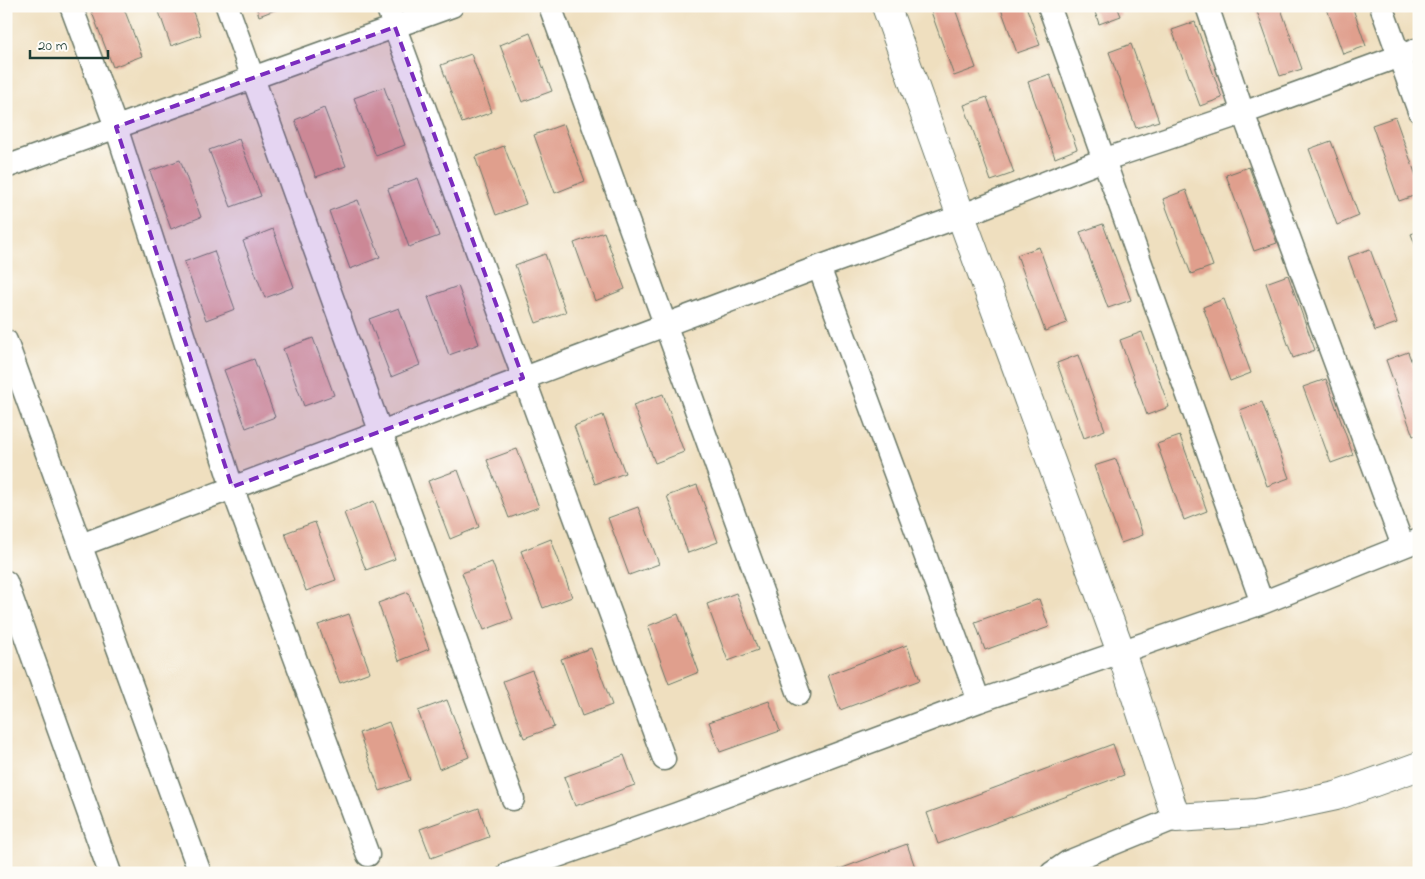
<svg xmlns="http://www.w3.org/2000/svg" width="1425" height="879" font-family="'Indie Flower',sans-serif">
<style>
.building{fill:#e09f8d}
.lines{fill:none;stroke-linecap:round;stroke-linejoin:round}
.minor-casing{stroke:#687665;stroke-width:25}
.tertiary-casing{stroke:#687665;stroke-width:30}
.minor{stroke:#fff;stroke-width:22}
.tertiary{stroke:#fff;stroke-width:28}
.marked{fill:#7b2cbf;fill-opacity:0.2;stroke:#7b2cbf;stroke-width:4;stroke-dasharray:10 6;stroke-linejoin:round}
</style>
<rect width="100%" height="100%" fill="#fdfcf7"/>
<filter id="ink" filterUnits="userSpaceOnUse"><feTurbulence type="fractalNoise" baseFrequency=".02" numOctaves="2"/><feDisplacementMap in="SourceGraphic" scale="10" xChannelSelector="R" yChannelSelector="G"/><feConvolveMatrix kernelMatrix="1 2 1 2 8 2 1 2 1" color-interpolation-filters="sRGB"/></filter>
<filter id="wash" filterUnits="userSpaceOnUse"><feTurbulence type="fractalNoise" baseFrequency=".0096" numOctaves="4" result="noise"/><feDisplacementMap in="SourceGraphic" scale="20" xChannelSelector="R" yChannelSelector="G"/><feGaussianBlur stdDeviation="1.12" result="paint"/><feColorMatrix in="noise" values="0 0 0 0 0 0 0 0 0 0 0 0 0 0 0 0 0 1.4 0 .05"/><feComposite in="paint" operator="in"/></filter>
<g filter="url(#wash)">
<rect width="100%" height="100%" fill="#efdfbf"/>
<g id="blocks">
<path class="building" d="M101,6h22l19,50 -29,11 -22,-57z
M157,6h34l10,29 -30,11z
M256,6h29l-26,10z
M929,6h25l22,62 -22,8z
M1000,6h26l14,39 -23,8z
M1093,6h24l4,10 -22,8z
M1255,6h25l22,63 -22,7z
M1326,6h26l14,40 -23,8z
M1195,22l27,76 -22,8 -28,-76z
M530,33l22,58 -30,11 -22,-57z
M1131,44l28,77 -23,7 -27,-76z
M471,54l21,58 -30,11 -21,-58z
M1050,74l27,75 -22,9 -27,-76z
M384,87l21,58 -29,11 -22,-58z
M987,97l27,76 -23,8 -27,-76z
M324,108l22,58 -30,11 -21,-57z
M1395,117l24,67v10l-20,7 -27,-76z
M564,124l21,57 -30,12 -21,-58z
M239,139l22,57 -30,11 -22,-57z
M1331,141l28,75 -22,9 -28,-76z
M504,146l22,58 -30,11 -21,-58z
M180,160l21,57 -30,12 -21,-58z
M1249,167l28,76 -23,8 -28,-76z
M418,178l21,58 -30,11 -21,-58z
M1186,190l27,76 -22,8 -28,-75z
M358,200l22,57 -30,12 -21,-58z
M1103,224l28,76 -23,8 -28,-76z
M273,229l21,58 -29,11 -22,-57z
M1419,231v23l-8,-20z
M604,232l21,57 -30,12 -21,-58z
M1039,247l28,76 -22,8 -28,-76z
M1370,249l27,74 -22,8 -27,-74z
M214,251l21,58 -29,11 -22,-58z
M545,254l21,58 -30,11 -21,-58z
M1288,275l27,75 -22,8 -27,-75z
M458,286l21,58 -30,11 -21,-58z
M1224,299l27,74 -21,8 -27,-74z
M399,308l21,57 -29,12 -22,-58z
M1142,332l27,75 -22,8 -27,-75z
M313,338l21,57 -30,11 -21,-57z
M1408,352l11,30v52l-6,2 -27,-76z
M1078,355l27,75 -21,8 -27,-75z
M254,359l21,58 -29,11 -22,-58z
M1326,379l27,76 -22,8 -28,-76z
M663,394l21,58 -29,11 -22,-58z
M1262,402l27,76 -22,8 -27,-76z
M603,415l22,58 -30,11 -21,-58z
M1180,436l27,75 -23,9 -27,-76z
M517,449l22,58 -30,11 -22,-58z
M1116,459l27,76 -22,8 -27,-77z
M458,470l21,57 -29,12 -22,-58z
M697,485l21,57 -30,11 -21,-57z
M374,501l21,58 -29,11 -22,-57z
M638,507l21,57 -30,11 -21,-57z
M315,522l21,58 -30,11 -21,-58z
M551,539l21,58 -29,11 -22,-57z
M492,562l21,57 -29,11 -22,-57z
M408,592l21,57 -30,12 -21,-58z
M736,593l22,57 -30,11 -21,-57z
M1039,599l10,28 -64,23 -10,-28z
M349,614l21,58 -30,11 -22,-58z
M678,614l21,58 -30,12 -21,-58z
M907,645l13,35 -80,30 -12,-35z
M591,648l21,57 -30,11 -21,-57z
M532,670l22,57 -30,11 -21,-57z
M447,700l22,57 -30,12 -21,-58z
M769,701l11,30 -60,21 -11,-30z
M389,722l21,58 -30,11 -21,-58z
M1113,744l11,31 -186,69 -11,-31z
M624,755l11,30 -60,21 -11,-29z
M479,808l10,29 -58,21 -11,-29z
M907,844l10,29h-88z"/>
</g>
</g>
<g filter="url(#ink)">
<use href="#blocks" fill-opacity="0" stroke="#687665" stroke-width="1"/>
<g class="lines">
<defs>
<path id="minor" d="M71,6l45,121 116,360 136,368
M227,6l286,793
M387,6l277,753
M550,6l249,688
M1049,6l213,597
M1207,6l36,107 160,433
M1381,6l38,105
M6,167l446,-161
M819,267l160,434
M6,341l194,532
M81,545l738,-278 142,-51 142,-56 140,-47 176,-64
M6,582l104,291
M509,873l168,-59 302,-113 283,-98 157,-63
M1052,873l16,-11 108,-44"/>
<path id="tertiary" d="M886,6l75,210 160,436 55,166 81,-5 79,-17 83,-30"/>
</defs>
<use href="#minor" class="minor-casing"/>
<use href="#tertiary" class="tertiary-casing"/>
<use href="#minor" class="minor"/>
<use href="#tertiary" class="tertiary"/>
</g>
</g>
<path class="marked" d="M395,27l128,351 -291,109 -116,-360z"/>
<rect width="1425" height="879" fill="none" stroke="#fdfcf7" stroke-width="25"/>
<path d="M30 50v8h78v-8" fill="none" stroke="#1f3d34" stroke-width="2.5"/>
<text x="38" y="50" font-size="15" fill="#1f3d34" stroke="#fdfcf7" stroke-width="4" paint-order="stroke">20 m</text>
</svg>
